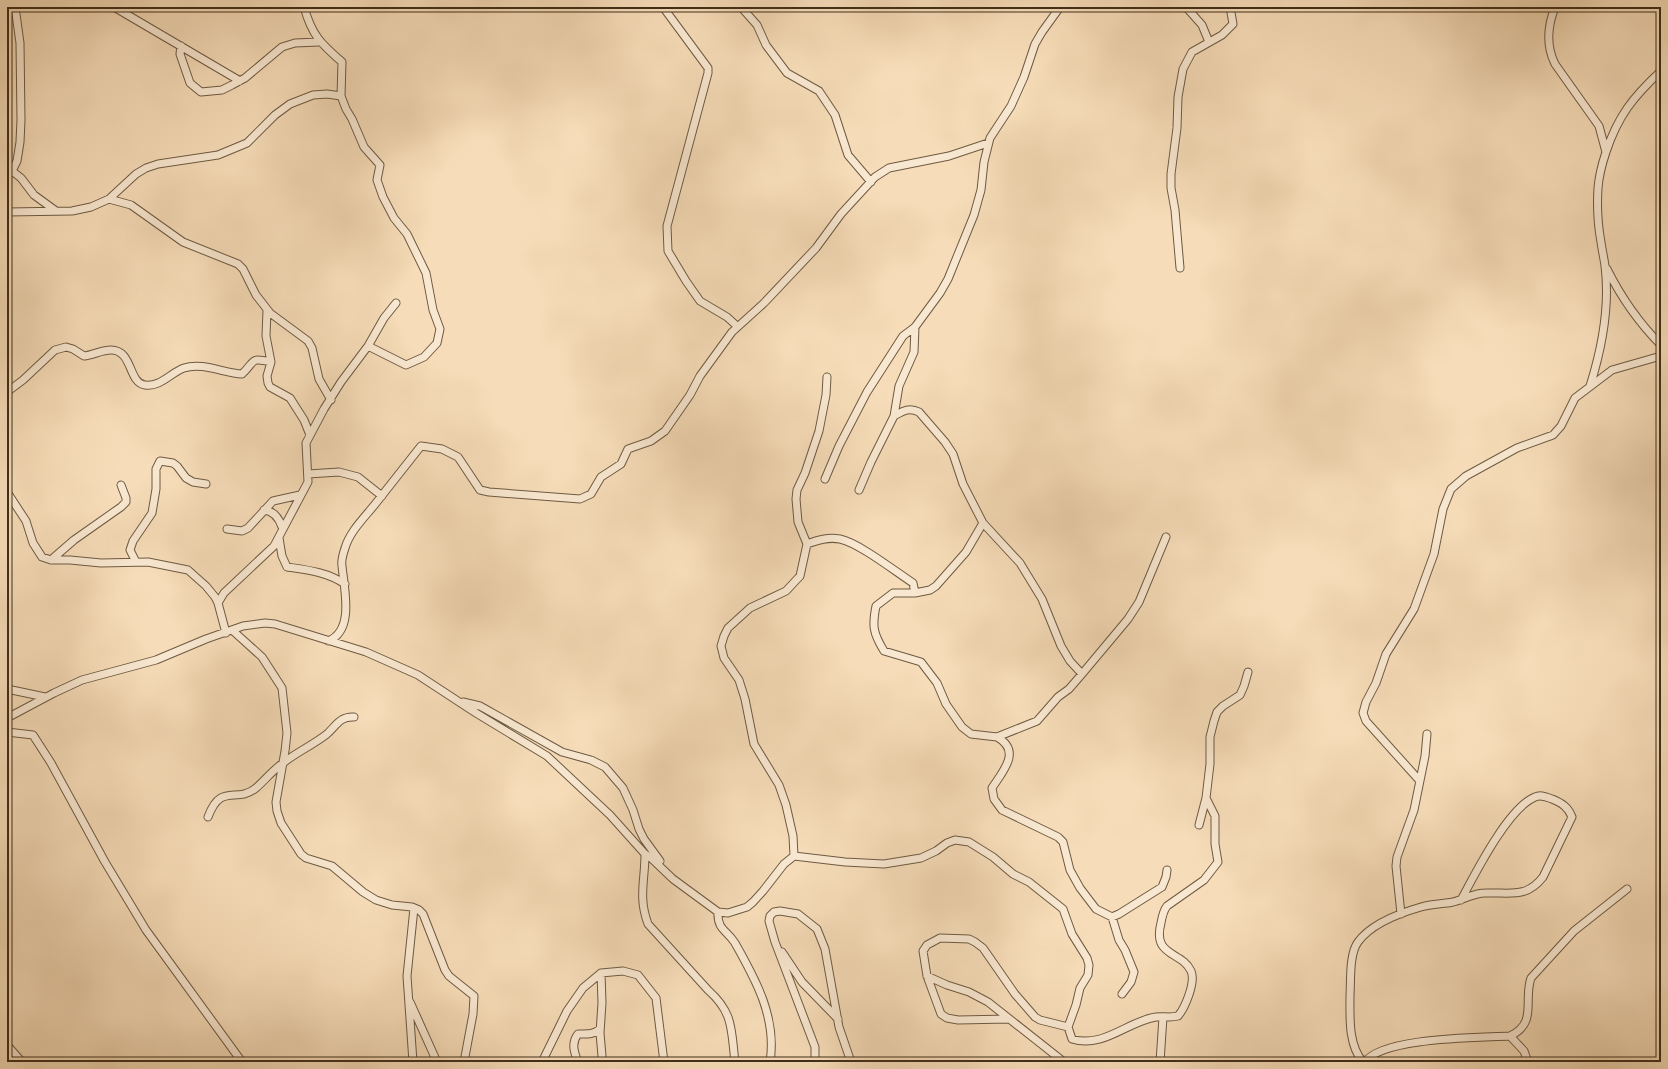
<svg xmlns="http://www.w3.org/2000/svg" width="1668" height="1069" font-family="'Sorts Mill Goudy',serif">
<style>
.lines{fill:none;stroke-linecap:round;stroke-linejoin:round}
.street-casing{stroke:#6e5a42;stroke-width:9}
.street{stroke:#f9e8d1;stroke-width:7}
</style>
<rect width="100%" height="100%" fill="#f6dcb8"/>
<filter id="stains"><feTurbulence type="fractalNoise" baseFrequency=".005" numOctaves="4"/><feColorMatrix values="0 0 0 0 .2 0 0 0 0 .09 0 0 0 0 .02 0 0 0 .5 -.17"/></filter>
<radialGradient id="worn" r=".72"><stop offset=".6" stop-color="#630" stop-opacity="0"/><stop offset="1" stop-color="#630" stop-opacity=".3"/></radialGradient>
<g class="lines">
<defs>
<path id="street" d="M114,7l126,74
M304,7c8,28 16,36 38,55l-1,34 5,13 6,10 12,28 16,18 -3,15 6,17 11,21 13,16 19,39 7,37 7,19 -3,14 -13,14 -18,8 -38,-19
M663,7l45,61v5l-41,153 1,25 18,30 14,20 27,16 10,9
M741,7l16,18 9,20 21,28 32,18 16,24 13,40 23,27
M1186,7l16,18 7,17
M1555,7c-7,18 -9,39 0,57l44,62 7,26
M181,46l-1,8 10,29 11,9 21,-2 10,-5 13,-7 37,-31 13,-4 24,-1
M7,171h5l5,-10 3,-19 1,-22 -1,-77 -5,-36
M12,171l9,7 13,17 22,16
M109,199l22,6 52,37 55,22 5,5 13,26 14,18 38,28 4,7 7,31 12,21
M7,212l65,-1 19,-4 18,-8 27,-25 10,-6 12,-4 60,-9 29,-12 28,-28 15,-11 23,-9 14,-1 14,2
M1180,268l-5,-58 -4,-22v-14l6,-46 1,-31 5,-28 9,-17 30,-17 11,-11 -3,-17
M1607,269c14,28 32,54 54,76
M267,310l-1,26 5,26 -4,14 1,7 2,4 20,11 14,22 6,15
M1590,386c12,-38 20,-80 15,-120 -1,-8 -3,-16 -4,-24 -3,-16 -4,-38 -3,-54 1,-13 4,-24 8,-36 12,-36 27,-55 55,-81
M7,392l16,-12 32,-30 11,-3 7,2 11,7c9,-1 18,-6 27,-6 22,0 17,33 34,35 16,2 25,-12 39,-17 18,-6 40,5 58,6 14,-13 7,-17 29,-12
M894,416c9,-5 15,-9 25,-4l26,30 8,12 10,30 20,39 37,40 22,36 19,47 9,15 12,13
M308,474l31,-2 19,5 24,19
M825,479l14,-33 28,-54 36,-56 12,-9 25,-34 8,-14 26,-64 7,-25 3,-28 6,-24 21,-32 13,-29 11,-33 7,-12 18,-25
M859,490l12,-28 23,-46 5,-30 15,-34 1,-25
M7,492l19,29 7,22 9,14 9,3h19l31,3 47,-1 40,8 18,16 9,11 3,6 8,30
M264,510c10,1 15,8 18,17
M983,523l-17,29 -30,34 -6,4 -15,3h-22l-17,13c-4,20 -3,27 8,45l37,11 16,21 9,21 16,23 9,7 26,3 40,-16 21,-24 11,-8 13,-15 46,-55 11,-17 27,-65
M227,529l15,2 6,-3 25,-27 27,-6
M279,538l3,18 5,11c21,3 40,5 58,17
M807,544c11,-4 21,-7 33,-5 19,4 56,33 73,44l2,10
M51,560l23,-20 47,-33 5,-5v-4l-5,-13
M136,562l-6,-12 3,-9 19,-28 4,-24v-20l4,-8 13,2 4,3 9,12 7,4 13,2
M218,603l6,-10 50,-47 34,-64 -2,-39 18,-34 17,-27 27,-36 16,-28 12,-15
M232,630l30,27 20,31 5,45 -2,18 -9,51 1,9 4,12 20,31 5,4 26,8 31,26 13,8 16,5 20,2 7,3 4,4 22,56 4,6 25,20 -1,18 -9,48
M328,641c27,-10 16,-53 14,-75 -1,-5 1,-12 3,-18 5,-17 20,-31 31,-45 15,-19 30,-38 45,-57l21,3 16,8 22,33 9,2 91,7 11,-5 10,-17 20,-13 7,-15 23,-8 14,-10 25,-36 10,-19 32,-44 32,-29 52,-55 25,-34 34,-37 14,-9 60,-12 39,-13
M7,689l38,8
M463,702l17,4 82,46 29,8 14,7 18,21 10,22 6,19 5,10 16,22
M7,718l47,-25 28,-13 74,-20 50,-21 37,-13 22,-3 10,1 91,28 52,23 58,38 71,43 63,59 35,39 6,4 22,21 45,33 10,1 19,-6 6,-5 10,-11 21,-27 10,-8 51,6 39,2 37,-6 15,-7 11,-8 8,-3 14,2 24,15 20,17 16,8 34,27 9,25 15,24 2,7 -1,10 -8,13 -4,17 -8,22 4,12c31,10 56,-18 84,-22 7,-1 14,1 22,-1 7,-8 18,-34 13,-45 -9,-20 -39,-14 -30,-48 1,-6 2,-12 6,-17l37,-26 14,-18 -3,-18v-28l-9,-18
M7,732l26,3 18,28 54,99 41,68 96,132
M997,737c25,14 6,34 -5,51l2,11 8,11 56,27 5,5 7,28 10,18 16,21 16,8 7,-3 43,-27 4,-10 1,-7
M1419,780l-53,-59 -3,-8 3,-11 10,-19 10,-29 28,-45 20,-55 9,-45 8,-20 15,-13 51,-28 36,-13 8,-9 14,-28 37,-28 49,-14
M208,817c13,-35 28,-13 48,-29 9,-8 17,-18 27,-25 14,-11 30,-18 44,-29 9,-8 13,-18 27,-17
M1199,825l7,-27 4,-34v-27l4,-16 3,-9 6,-6 17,-11 4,-9 4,-14
M645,854c0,27 -7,43 3,70l60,66c26,23 23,40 27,72
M794,856l-1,-20 -7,-31 -7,-20 -25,-41 -9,-45 -6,-19 -15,-22 -3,-12 3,-10 4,-8 22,-20 36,-17 14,-15 7,-32 -9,-22 -2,-23 1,-9 8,-17 14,-42 7,-36 1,-18
M718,912c-1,18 9,18 17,31 21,37 42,75 35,119
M1401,914l-5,-48 1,-9 17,-47 11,-54 2,-22
M1112,917l7,23 6,10 9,22 -3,10 -9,12
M782,952l20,30 36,37
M927,976l20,9 22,7 19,10 76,60
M410,1002l27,60
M1009,1019l-51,1 -11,-2 -6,-4 -14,-38 -4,-25 4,-6 13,-7 29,1 6,3 8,6 32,46 20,23 5,3 28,7
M1510,1036l14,15 4,11
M7,1045l15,17
M413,1062l-6,-86 7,-68
M542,1062l25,-51 16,-23 18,-15 22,-2 15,4 18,23 8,64
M578,1062c-4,-10 -7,-19 0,-28 9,0 15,1 22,-5
M601,1062l1,-6 -2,-23 2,-30 -1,-30
M815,1062v-15l-40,-105 -6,-21 1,-5 4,-4 6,-1 18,3 19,15 8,20 14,78 12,35
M1160,1062l3,-45
M1363,1062c-15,-17 -13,-45 -13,-67 1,-14 -1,-41 8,-53 13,-18 42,-29 63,-35 10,-3 22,-3 32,-5 11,-3 22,-9 32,-9 24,-1 41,6 58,-16l29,-60c-4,-10 -10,-14 -20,-18 -6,-2 -11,-5 -17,-2 -27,11 -60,77 -74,103
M1365,1062c18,-25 114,-24 145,-26 28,-13 13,-36 21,-58l43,-47 53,-42"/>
</defs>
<use href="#street" class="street-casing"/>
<use href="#street" class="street"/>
</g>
<rect width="1668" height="1069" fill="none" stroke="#f6dcb8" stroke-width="24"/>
<rect x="8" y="8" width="1652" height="1053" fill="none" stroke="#402e1a" stroke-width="2"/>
<rect x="12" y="12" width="1644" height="1045" fill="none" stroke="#402e1a"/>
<rect width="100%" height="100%" filter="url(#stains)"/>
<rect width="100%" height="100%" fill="url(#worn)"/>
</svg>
